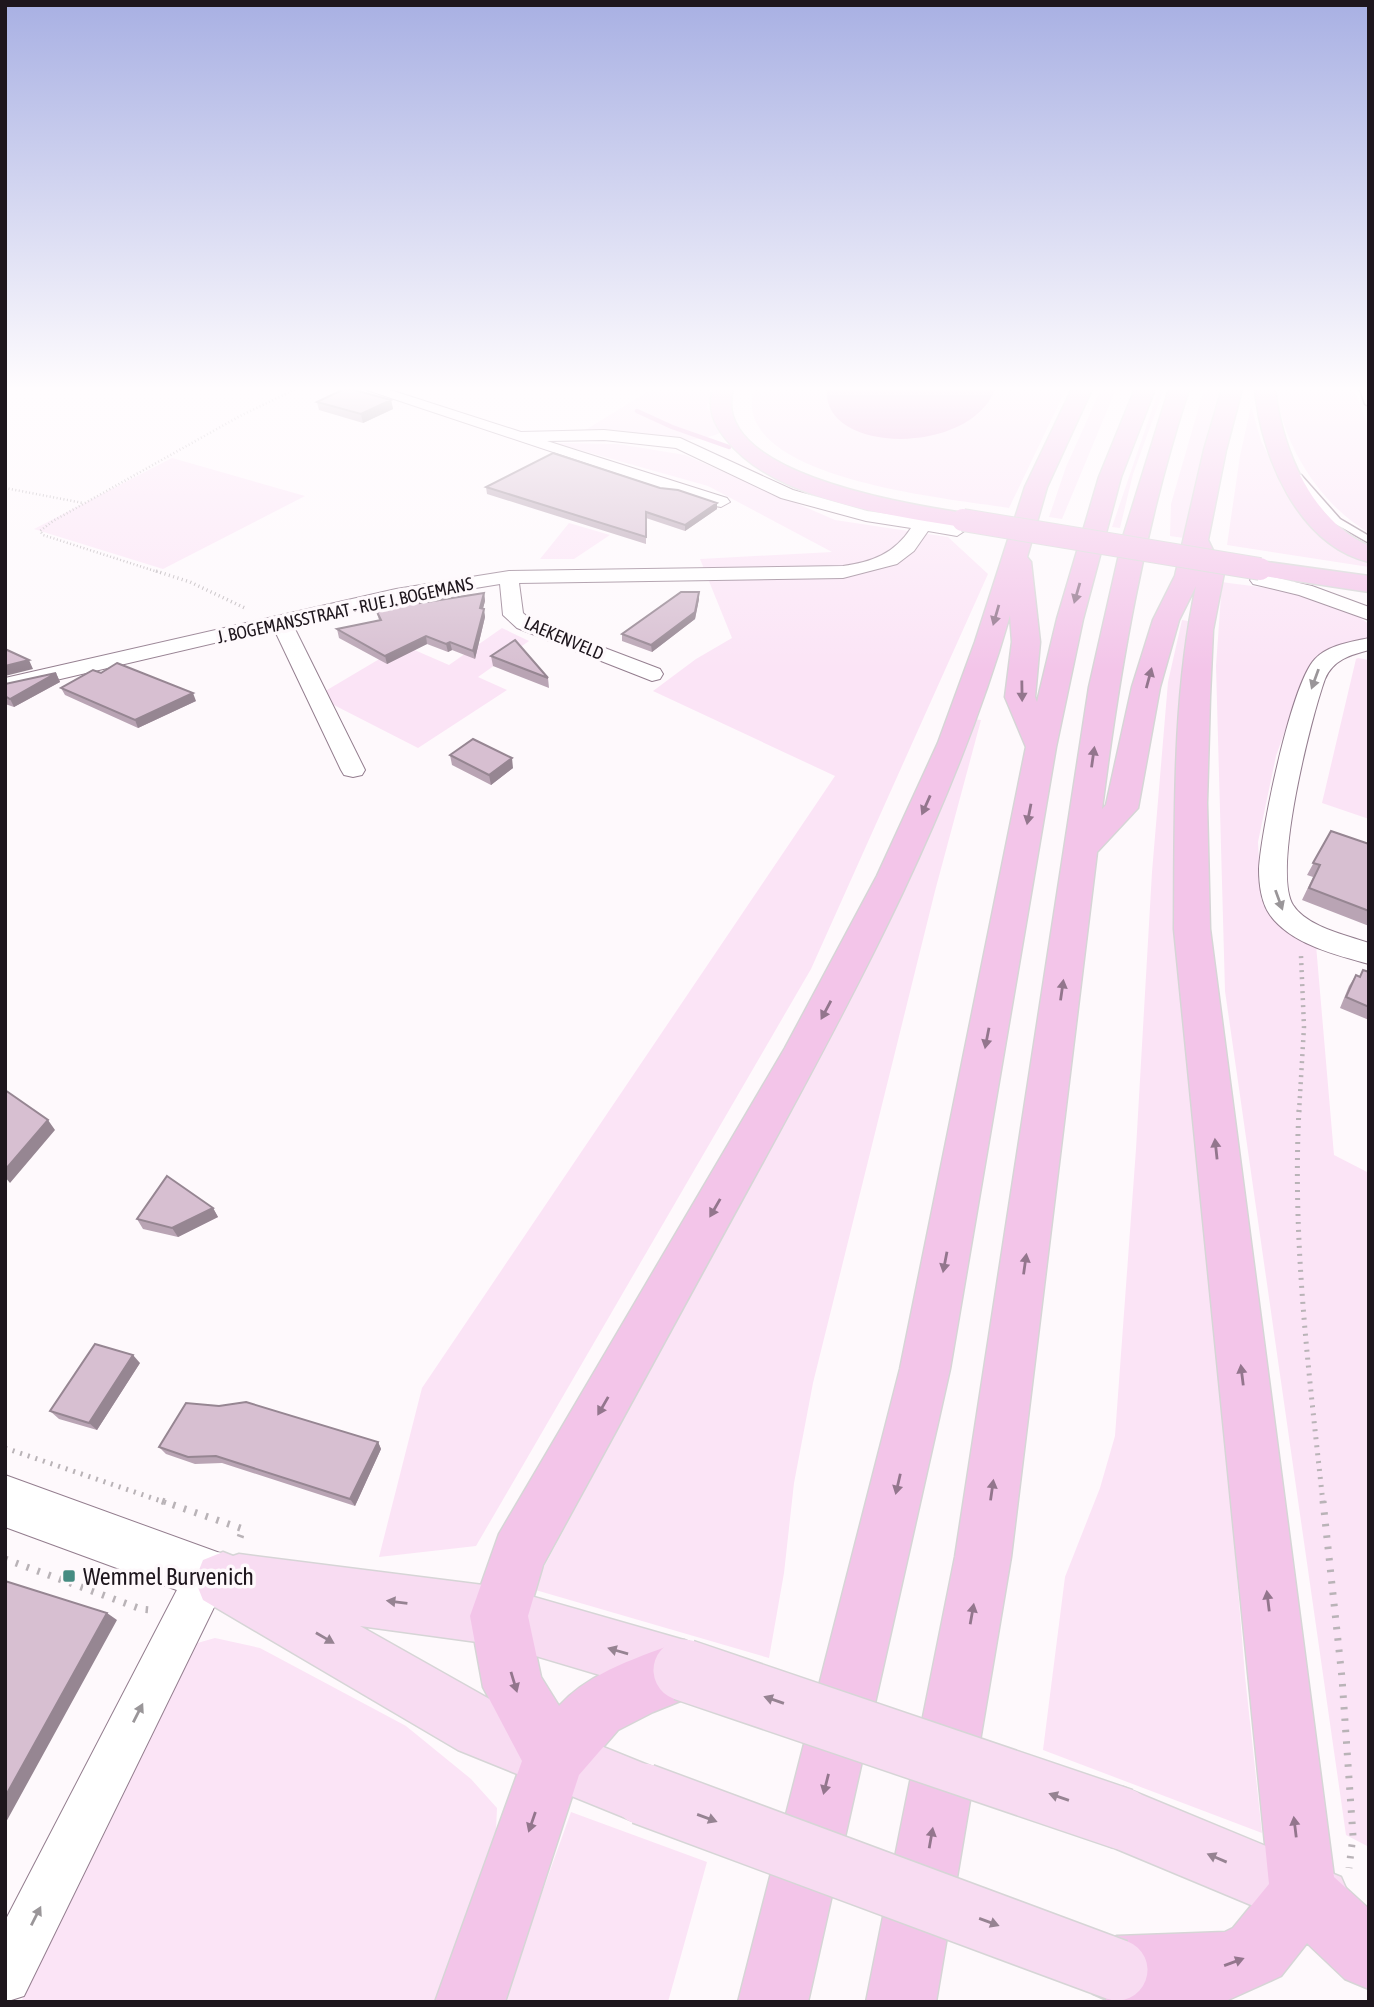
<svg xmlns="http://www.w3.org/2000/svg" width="1374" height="2007" font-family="'Asap Condensed',sans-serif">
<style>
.green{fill:#fbe4f6}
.water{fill:#e9abdc}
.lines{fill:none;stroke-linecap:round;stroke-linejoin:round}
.stream{stroke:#e9abdc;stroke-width:4.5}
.service-casing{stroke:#937d8e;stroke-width:3}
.minor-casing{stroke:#937d8e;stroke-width:2}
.tertiary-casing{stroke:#937d8e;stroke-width:2}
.primary-casing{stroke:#d6d5d6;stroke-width:3}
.motorway-casing{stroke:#d6d5d6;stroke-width:3}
.path-far4{stroke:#b9b3b7;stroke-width:2.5;stroke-dasharray:1 2.5;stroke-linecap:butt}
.path-far3{stroke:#b9b3b7;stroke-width:3.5;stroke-dasharray:1 3.5;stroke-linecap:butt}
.path-far2{stroke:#b9b3b7;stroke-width:4.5;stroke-dasharray:2 5;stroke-linecap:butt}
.path-far1{stroke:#b9b3b7;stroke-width:5;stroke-dasharray:2 6;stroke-linecap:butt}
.path{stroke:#b9b3b7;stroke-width:7;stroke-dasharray:2.5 9;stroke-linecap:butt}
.service{fill:#fff;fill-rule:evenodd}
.minor{fill:#fff;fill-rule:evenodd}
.tertiary{fill:#fff;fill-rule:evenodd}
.primary{fill:#f8dcf2;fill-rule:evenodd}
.motorway{fill:#f3c5e9;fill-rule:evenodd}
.primary-bridge-casing{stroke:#d6d5d6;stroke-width:64;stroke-linecap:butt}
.motorway-bridge-casing{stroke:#d6d5d6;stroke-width:24;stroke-linecap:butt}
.primary-bridge{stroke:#f8dcf2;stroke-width:61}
.motorway-bridge{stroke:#f3c5e9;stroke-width:22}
.wall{fill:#b9a4b4}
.shaded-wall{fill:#968692}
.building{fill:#d7bfd1;stroke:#968692;stroke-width:2}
.oneway{fill:#93768d}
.oneway2{fill:#9a9699}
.oneway3{fill:#968392}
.poi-dot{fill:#468c82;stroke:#fef9fc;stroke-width:2.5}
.labels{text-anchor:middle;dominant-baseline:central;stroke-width:7;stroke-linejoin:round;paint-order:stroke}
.far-street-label{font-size:18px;fill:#1e161d;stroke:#fef9fc}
.near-poi-label{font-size:24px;fill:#1e161d;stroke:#fef9fc;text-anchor:start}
</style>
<rect width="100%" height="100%" fill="#fef9fc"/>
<path class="green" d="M652,389h61l-6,17 13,27c-37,16 -98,2 -138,-1z
M754,389h312l-57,119c-53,-9 -282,-28 -255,-119z
M1101,389h15l-54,130 -13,-2 17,-50z
M1159,389h5l-31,85 -13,54 -8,-1z
M1204,389h18l-38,149 -14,-2 1,-32z
M1276,389h78l15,40v104c-49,-29 -86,-87 -93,-144z
M1251,406l10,35 12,24 33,50 63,44v8l-142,-22 13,-89z
M555,443l63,1 67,11 150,65 113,17 40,37 -177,395 -335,577 -97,11 43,-169 413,-612 -182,-85 43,-32 36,-21 -32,-79 132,-7 -124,-66z
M172,458l133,38 -142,73 -129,-40z
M569,523l41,12 -36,24h-34z
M1222,582c49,7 107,11 147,42v13l-53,20 -12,20 -28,79 -18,86 3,57 30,34 25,12 18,210 35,18v674l-23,-12 -121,-844 -9,-325z
M1182,620l12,2 16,620 35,434 17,157 -219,-83 22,-173 35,-89 15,-52 21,-287 16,-277 16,-190z
M502,628l27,13 -51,36 29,13 -89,58 -90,-46 -6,-9 81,-48 46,20z
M1358,658l11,2v159l-47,-16 34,-144z
M973,719l8,1 -46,171 -122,492 -19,100 -10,90 -15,85 -237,-69 296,-550z
M215,1638l45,10 146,78 65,53 26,29 -1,22 -60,172h-415l97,-196 54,-127 22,-35z
M571,1812l136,50 -39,140h-165z"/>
<path class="water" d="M827,389h168c-24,67 -174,66 -168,0z"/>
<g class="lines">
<path class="stream" d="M637,411l35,16 57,20"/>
<defs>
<path id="service" d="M1360,389h7l2,17 -4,-2z
M1295,475h6l39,44 29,17v7l-35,-20 -39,-44z"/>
<path id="minor" d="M364,389h23l134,43 83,-2 76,8 113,52 74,21 90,13 9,6 -9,6 -29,-5 -14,20 -17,13 -54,14 -324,5 4,30 8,7 129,49 3,5 -3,5 -8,2 -135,-53 -14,-13 -3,-31 -104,17 -103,24 72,145 -3,5 -9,2 -9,-2 -3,-5 -67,-141 -269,63v-14l391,-89 113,-18 334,-5c29,-4 51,-12 68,-38l-45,-7 -85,-23 -105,-50 -72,-8 -57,1 180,57 3,4 -9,5 -6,-1z
M1260,574l52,12 57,21v13l-70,-25 -46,-11 -3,-4 3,-4z
M1369,638v12c-19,5 -36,10 -44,29 -14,39 -53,192 -32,226 14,22 53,30 76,38v21c-33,-9 -78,-20 -99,-49 -9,-13 -11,-31 -11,-46 2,-38 32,-185 56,-210 13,-14 36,-17 54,-21z
M208,1552l15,7 7,15 -7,15 -199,407 -19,6v-81l188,-362z"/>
<path id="tertiary" d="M5,1475l237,86 8,19 -8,19 -19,8 -218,-80z"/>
<path id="primary" d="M223,1552l10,4 6,-2 260,33 185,53 21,9 9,21 -9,21 -21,9 -185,-55 -139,-19 140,79 165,67 9,22 -9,22 -22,9 -185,-75 -255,-150 -8,-20 8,-20z
M1123,1787l218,90 10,23 -10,23 -23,10 -218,-91 -9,-23 9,-23z"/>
<path id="motorway" d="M713,389h20c-24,85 176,115 230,124l8,2 4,5 -4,5 -8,2c-74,-12 -188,-26 -237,-88 -12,-15 -19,-30 -13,-50z
M1072,389h20l-45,98 -20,70 4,5 9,80 -5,55 2,5 20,-83 42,-142 36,-88h20l-34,88 -38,142 -27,128 -106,622 -142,633h-70l162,-633 126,-622 -21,-50 7,-55 -2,-27c-55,191 -150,369 -245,543 -74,135 -148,271 -222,407l-15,51 13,61 18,29c32,-35 81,-49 125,-66l21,9 9,21 -9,21 -52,21 -35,18 -39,45 -74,227h-70l87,-241 -39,-74 -13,-71 29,-82 286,-486 92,-172 61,-133 37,-101 50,-155z
M1169,389h20c-45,138 -69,277 -87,420l4,-4 26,-118 21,-67 22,-44 29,-126 18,-61h20l-16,61 -18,90 16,33 -11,57 -3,67 -3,106 3,126 124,948 35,32v80l-24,-10 -38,-36 -26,33 -53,24 -117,2 -18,-8 -10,-24 10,-24 24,-10 108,-4 8,-4 36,-44 -95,-955c1,-114 -2,-231 22,-343l-17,34 -19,67 -22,121 -41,44 -86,705 -75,445h-70l89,-445 134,-870 34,-150z
M1255,389h20c7,60 36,131 94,157v16c-71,-17 -108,-106 -114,-173z
M1260,561l109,15v16l-118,-18 -4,-5 4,-5z"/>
</defs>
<use href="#service" class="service-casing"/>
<use href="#minor" class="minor-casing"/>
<use href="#tertiary" class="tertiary-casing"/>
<use href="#primary" class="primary-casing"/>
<use href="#motorway" class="motorway-casing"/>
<path class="path-far4" d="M5,488l78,15
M161,573l-118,-38 -3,-4 13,-10 187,-105 56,-27"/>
<path class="path-far3" d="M156,571l34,11 57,27"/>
<path class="path-far2" d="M1299,1112l5,-85 -3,-71"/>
<path class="path-far1" d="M1299,1110c-7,131 10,263 24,393
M5,1448l162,55"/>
<path class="path" d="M162,1501l81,28 -5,14
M1323,1501l19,177 11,158 -4,32
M5,1559l136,50 11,1"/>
<use href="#service" class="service"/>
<use href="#minor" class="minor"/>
<use href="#tertiary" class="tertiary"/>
<use href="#primary" class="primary"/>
<use href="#motorway" class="motorway"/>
<defs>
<path id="primary-bridge" d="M684,1670l439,149
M643,1794l474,176"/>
<path id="motorway-bridge" d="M963,520l297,49"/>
</defs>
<use href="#primary-bridge" class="primary-bridge-casing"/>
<use href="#motorway-bridge" class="motorway-bridge-casing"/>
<use href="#primary-bridge" class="primary-bridge"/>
<use href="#motorway-bridge" class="motorway-bridge"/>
</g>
<path class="wall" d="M391,400l2,9 -30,14 -44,-13 -2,-8z
M486,487l174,1 57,15v6l-32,22 -39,-13v26l-159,-50z
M699,592v7l-4,20 -43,33 -30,-11v-7z
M484,593l1,8 -2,7 2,9 -10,42 -23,-9 -4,2 -21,-8 -40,20 -48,-26 -2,-9 42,-9 -3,-10z
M491,656l57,22 1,10 -56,-22z
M56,673l4,9 -46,25 -9,-3v-20z
M101,673l95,28 -58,27 -73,-33 -4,-7z
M450,755l63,13 -22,17 -39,-20z
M1331,831l38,13v82l-67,-26 11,-23 -6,-2z
M1363,970l6,2v48l-29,-12 9,-22 7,-11 3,2z
M213,1208l5,9 -40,20 -35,-8 -6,-10z
M140,1363l-43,67 -38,-11 -9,-8z
M378,1442l3,7 -26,57 -133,-43 -27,1 -29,-10 -7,-7z"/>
<path class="shaded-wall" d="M391,400l2,9 -30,14 -2,-9z
M717,503v6l-32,22v-6z
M699,592v7l-4,20 -43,33 -1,-7z
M484,593l1,8 -4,15 -1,-8z
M484,609l1,8 -10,42 -2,-8z
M426,636l1,8 -40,20 -2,-8z
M450,642l2,8 -4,2 -2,-8z
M29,660l4,9 -28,7v-10z
M56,673l4,9 -46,25 -4,-8z
M193,693l3,8 -58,27 -3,-8z
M512,758l1,10 -22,17 -2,-10z
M48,1120l7,10 -45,53 -5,-6v-7z
M213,1208l5,9 -40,20 -6,-9z
M133,1355l7,8 -43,67 -8,-7z
M378,1442l3,7 -26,57 -5,-7z
M107,1613l10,7 -112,204v-27z"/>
<path class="building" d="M344,389h7l40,11 -30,14 -44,-12z
M553,453l107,35 18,2 39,13 -32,22 -39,-13v25l-160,-50z
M681,592h18l-4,20 -44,33 -29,-11z
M484,593l-4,15 4,1 -11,42 -23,-9 -4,2 -20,-8 -41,20 -48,-27 44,-9 -5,-10 44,-10v3z
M515,640l33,38 -57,-22z
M5,649l24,11 -24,6z
M117,663l76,30 -58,27 -74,-32 32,-18 8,3z
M56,673l-46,26 -5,-3v-12z
M473,739l39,19 -23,17 -39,-20z
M1331,831l38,13v67l-60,-23 11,-23 -7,-2z
M1363,970l6,2v35l-23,-10 10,-22 4,2z
M5,1090l43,30 -43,50z
M167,1176l46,32 -41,20 -35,-9z
M95,1344l38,11 -44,68 -39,-12z
M246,1402l132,40 -28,57 -134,-43 -28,1 -29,-10 27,-44 33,3z
M5,1581l102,32 -102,184z"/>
<defs><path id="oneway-solid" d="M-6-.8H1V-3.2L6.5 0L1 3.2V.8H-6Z" transform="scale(1.75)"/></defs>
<g class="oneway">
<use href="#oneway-solid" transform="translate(1077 593) rotate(106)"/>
<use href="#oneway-solid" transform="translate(996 615) rotate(106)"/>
<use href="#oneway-solid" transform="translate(1149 678) rotate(-75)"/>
<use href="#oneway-solid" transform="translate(1022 691) rotate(89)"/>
<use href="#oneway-solid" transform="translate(1093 757) rotate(-82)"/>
<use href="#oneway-solid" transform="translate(926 805) rotate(114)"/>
<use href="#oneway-solid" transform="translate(1029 814) rotate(101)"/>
<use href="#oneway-solid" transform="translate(1062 990) rotate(-82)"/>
<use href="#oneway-solid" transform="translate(826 1010) rotate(118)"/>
<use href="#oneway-solid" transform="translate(987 1038) rotate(101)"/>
<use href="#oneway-solid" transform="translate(1216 1149) rotate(-96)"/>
<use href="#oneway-solid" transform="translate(715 1208) rotate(120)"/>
<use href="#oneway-solid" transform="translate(945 1262) rotate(101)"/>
<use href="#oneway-solid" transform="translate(1025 1264) rotate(-82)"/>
<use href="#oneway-solid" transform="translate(1242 1375) rotate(-97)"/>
<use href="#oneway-solid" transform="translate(603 1406) rotate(120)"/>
<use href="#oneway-solid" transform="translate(898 1484) rotate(103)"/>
<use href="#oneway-solid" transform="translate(992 1490) rotate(-82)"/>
<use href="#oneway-solid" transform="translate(1268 1601) rotate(-97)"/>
<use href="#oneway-solid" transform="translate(972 1614) rotate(-80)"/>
<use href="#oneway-solid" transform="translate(514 1682) rotate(73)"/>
<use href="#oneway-solid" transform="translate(826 1784) rotate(104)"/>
<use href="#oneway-solid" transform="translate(532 1822) rotate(109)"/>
<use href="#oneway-solid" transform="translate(1295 1827) rotate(-97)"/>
<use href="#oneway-solid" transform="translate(931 1838) rotate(-80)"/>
<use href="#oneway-solid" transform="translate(1234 1962) rotate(-20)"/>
</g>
<g class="oneway2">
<use href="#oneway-solid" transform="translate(1315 679) rotate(110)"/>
<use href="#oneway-solid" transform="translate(1279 900) rotate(70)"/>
<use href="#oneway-solid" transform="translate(138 1713) rotate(-63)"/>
<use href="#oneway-solid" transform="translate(36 1916) rotate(-63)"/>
</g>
<g class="oneway3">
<use href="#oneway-solid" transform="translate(397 1602) rotate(-173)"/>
<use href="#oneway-solid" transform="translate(325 1638) rotate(30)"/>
<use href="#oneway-solid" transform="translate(618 1651) rotate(-164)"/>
<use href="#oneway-solid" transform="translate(774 1700) rotate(-161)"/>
<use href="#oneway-solid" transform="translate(1059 1797) rotate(-161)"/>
<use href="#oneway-solid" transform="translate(707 1818) rotate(20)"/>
<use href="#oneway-solid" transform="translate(1217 1858) rotate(-157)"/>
<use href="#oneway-solid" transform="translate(989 1922) rotate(20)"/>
</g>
<linearGradient id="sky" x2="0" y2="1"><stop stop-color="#a8b0e3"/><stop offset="0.58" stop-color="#fffcfe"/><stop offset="1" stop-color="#fffcfe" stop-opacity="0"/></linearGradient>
<rect width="1374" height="670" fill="url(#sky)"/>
<rect class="poi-dot" x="62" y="1569" width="14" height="14" rx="3.5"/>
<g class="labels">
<g class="far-street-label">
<text transform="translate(345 610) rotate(-12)">J. BOGEMANSSTRAAT - RUE J. BOGEMANS</text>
<text transform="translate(564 638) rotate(23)">LAEKENVELD</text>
</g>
<g class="near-poi-label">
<text x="83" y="1576">Wemmel Burvenich</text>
</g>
</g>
<rect width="1374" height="2007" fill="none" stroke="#1e161d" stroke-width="14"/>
</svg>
